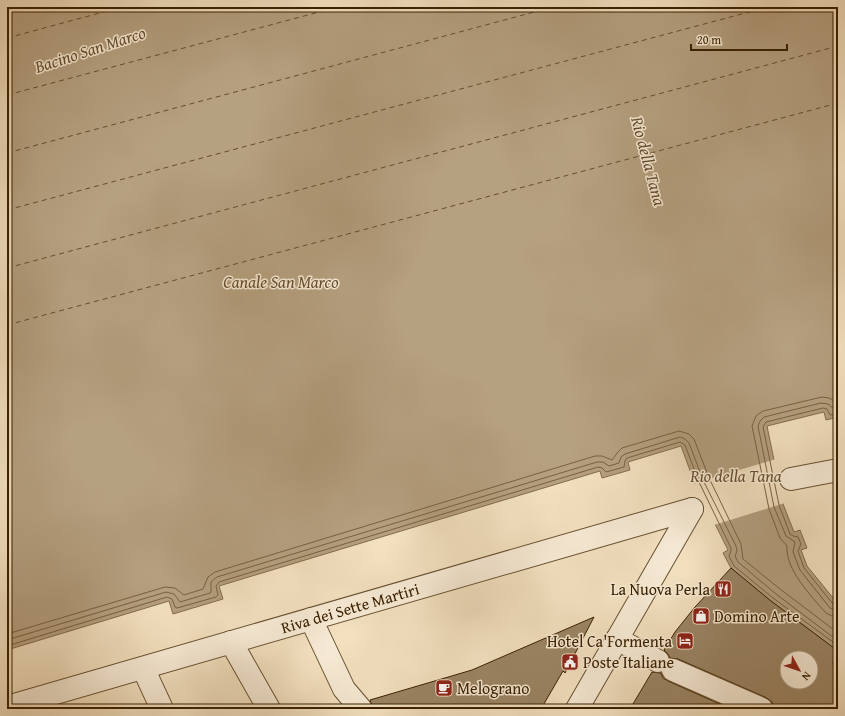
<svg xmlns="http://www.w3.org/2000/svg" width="845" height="716" font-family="'Gentium Book Plus',serif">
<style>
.water{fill:#b5a080;stroke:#846d4d}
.pier{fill:#f4e2c1}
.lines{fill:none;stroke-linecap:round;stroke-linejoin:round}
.shore{stroke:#786040;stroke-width:1}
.ferry{stroke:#654d2d;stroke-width:1;stroke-dasharray:5 4;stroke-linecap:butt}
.building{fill:#9b8565;stroke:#3a2001;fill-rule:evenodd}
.street-casing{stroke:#685031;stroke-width:24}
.street{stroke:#f8ecd7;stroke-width:22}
.labels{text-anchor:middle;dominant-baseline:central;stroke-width:3;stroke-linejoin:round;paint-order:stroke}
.poi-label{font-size:16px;fill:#3a2001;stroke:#f8ecd7;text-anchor:start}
.street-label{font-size:16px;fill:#3a2001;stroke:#f8ecd7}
.water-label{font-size:17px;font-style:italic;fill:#654d2d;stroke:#f8ecd7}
</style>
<rect width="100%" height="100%" fill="#f4e2c1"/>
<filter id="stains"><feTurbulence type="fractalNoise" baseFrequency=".005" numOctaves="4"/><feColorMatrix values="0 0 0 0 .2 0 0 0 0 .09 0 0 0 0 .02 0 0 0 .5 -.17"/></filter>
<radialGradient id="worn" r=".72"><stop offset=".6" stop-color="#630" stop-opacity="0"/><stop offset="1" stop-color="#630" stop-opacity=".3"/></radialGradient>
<path class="water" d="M7,7h831v410l-12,3 -2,-8 -57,14 16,78 11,28 6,-2 7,18 -6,2 6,16 31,38v96l-3,-39 -4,-15 -60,-45 -40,-33 -8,-15 5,-3 -33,-66 -14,-38 -53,16 2,8 -28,8 -2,-7 -381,115 4,13 -50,15 -4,-13 -162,49z"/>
<path class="pier" d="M776,459l9,44 -71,22 -21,-41z"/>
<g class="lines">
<path class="shore" d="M838,403l-9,-5 -7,-1 -59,14 -7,5 -4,10 17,83 11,29 7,8c-2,23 24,50 39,67l6,3 6,1
M838,409h-4l-6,-5 -7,-1 -57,14 -4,4 -2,5 16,81 12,29 9,6 -2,10 7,18 30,38 4,2 4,1
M838,414l-8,1 -3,-6 -4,-1 -57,14 -3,5 16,78 11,29 3,2 5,1 3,7 -3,7 6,17 29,36 5,2
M7,634l158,-47 10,1 9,7 19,-6 5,-12 7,-5 380,-116h7l10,4 6,-8 4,-4 57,-17 10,3 5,5 15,39 32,66 2,15 37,30 58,44
M7,640l159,-48 8,2 6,8 30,-9 1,-1v-10l6,-5 380,-115h6l6,4 10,-3 2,-6 4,-3 55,-17 5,2 4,4 14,37 33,66 1,5 -2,5 3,6 38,32 62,47
M7,646l160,-49 5,2 3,8 2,1 39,-11 2,-2 -2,-9 3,-4 379,-115 4,1 4,4 18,-5 1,-6 2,-3 53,-16 5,3 14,37 32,66v3l-2,5 5,10 39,32 60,44 2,6"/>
<path class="ferry" d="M7,38l115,-31
M7,95l331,-88
M7,153l546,-146
M7,210l761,-203
M7,268l831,-222
M7,325l831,-222"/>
</g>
<path class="building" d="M731,568l40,33 67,50v8l-5,3 5,47h-64l-2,-7 -5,-4 -89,-39 -8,-1 -2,-4 -4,-4 11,-18 20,-25zM787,658h24v24h-24z
M594,617l-29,56 -2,-2 -22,38h-168l-3,-9 102,-30z
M652,672l9,1 2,5 5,3 63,28h-101z"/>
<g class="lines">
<defs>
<g id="street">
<path d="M791,479l47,-9"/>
<path d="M311,619l33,70 17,20"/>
<path d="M617,639l41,22"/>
<path d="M231,642l38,67"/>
<path d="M143,668l19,41"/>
<path d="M673,670l89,39"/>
<path id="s1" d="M7,707l685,-198"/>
<path d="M577,709l115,-200"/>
</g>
</defs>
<use href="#street" class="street-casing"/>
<use href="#street" class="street"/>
</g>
<defs>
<symbol id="restaurant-square" viewBox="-11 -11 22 22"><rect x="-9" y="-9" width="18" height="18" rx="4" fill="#8f2418" stroke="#f8ecd7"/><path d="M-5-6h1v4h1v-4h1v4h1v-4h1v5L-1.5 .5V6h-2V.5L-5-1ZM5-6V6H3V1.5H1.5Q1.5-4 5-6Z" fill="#fff"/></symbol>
<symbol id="shop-square" viewBox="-11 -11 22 22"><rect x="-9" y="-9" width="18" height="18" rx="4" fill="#8f2418" stroke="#f8ecd7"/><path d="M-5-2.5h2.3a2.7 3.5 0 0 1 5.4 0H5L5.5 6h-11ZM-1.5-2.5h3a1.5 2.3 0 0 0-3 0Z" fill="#fff"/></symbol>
<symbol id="hotel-square" viewBox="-11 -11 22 22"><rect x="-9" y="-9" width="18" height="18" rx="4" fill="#8f2418" stroke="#f8ecd7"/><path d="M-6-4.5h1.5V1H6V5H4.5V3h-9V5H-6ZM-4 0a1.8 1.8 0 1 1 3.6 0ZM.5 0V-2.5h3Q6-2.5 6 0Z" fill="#fff"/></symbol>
<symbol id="civic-square" viewBox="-11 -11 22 22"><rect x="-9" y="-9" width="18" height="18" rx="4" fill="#8f2418" stroke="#f8ecd7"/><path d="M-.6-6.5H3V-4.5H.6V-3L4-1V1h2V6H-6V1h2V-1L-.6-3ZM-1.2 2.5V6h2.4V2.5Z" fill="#fff"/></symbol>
<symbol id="cafe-square" viewBox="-11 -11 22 22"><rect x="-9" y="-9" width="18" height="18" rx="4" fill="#8f2418" stroke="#f8ecd7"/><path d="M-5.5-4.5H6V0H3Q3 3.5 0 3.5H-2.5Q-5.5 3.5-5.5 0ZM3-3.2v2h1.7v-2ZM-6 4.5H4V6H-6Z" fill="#fff"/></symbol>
</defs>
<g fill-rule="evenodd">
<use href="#restaurant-square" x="713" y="579" width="20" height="20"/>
<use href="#shop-square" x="691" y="606" width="20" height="20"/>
<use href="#hotel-square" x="675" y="631" width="20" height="20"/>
<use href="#civic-square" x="560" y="652" width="20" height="20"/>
<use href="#cafe-square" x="434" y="678" width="20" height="20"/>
</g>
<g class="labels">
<g class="poi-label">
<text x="710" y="589" text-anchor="end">La Nuova Perla</text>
<text x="714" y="616">Domino Arte</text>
<text x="672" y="641" text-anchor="end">Hotel Ca'Formenta</text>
<text x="583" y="662">Poste Italiane</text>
<text x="457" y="688">Melograno</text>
</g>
<g class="street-label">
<text stroke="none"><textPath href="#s1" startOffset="357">Riva dei Sette Martiri</textPath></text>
</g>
<g class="water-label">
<text transform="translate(90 49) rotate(-18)">Bacino San Marco</text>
<text transform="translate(649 161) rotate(75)">Rio della Tana</text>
<text x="281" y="281">Canale San Marco</text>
<text x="736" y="475">Rio della Tana</text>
</g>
</g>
<rect width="845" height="716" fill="none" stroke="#f4e2c1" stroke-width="24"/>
<rect x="8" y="8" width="829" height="700" fill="none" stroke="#3a2001" stroke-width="2"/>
<rect x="12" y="12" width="821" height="692" fill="none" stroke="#3a2001"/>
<g transform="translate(799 670) rotate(130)"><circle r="19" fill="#f8ecd7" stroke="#ac9a81"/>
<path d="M0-3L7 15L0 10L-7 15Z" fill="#8f2418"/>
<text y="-6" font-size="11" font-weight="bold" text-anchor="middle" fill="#3a2001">N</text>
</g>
<path d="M691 44v6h96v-6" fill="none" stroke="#3a2001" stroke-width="2"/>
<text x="697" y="44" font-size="12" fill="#3a2001" stroke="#f8ecd7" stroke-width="3" paint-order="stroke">20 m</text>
<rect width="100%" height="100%" filter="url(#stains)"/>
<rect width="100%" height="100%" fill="url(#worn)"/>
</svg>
